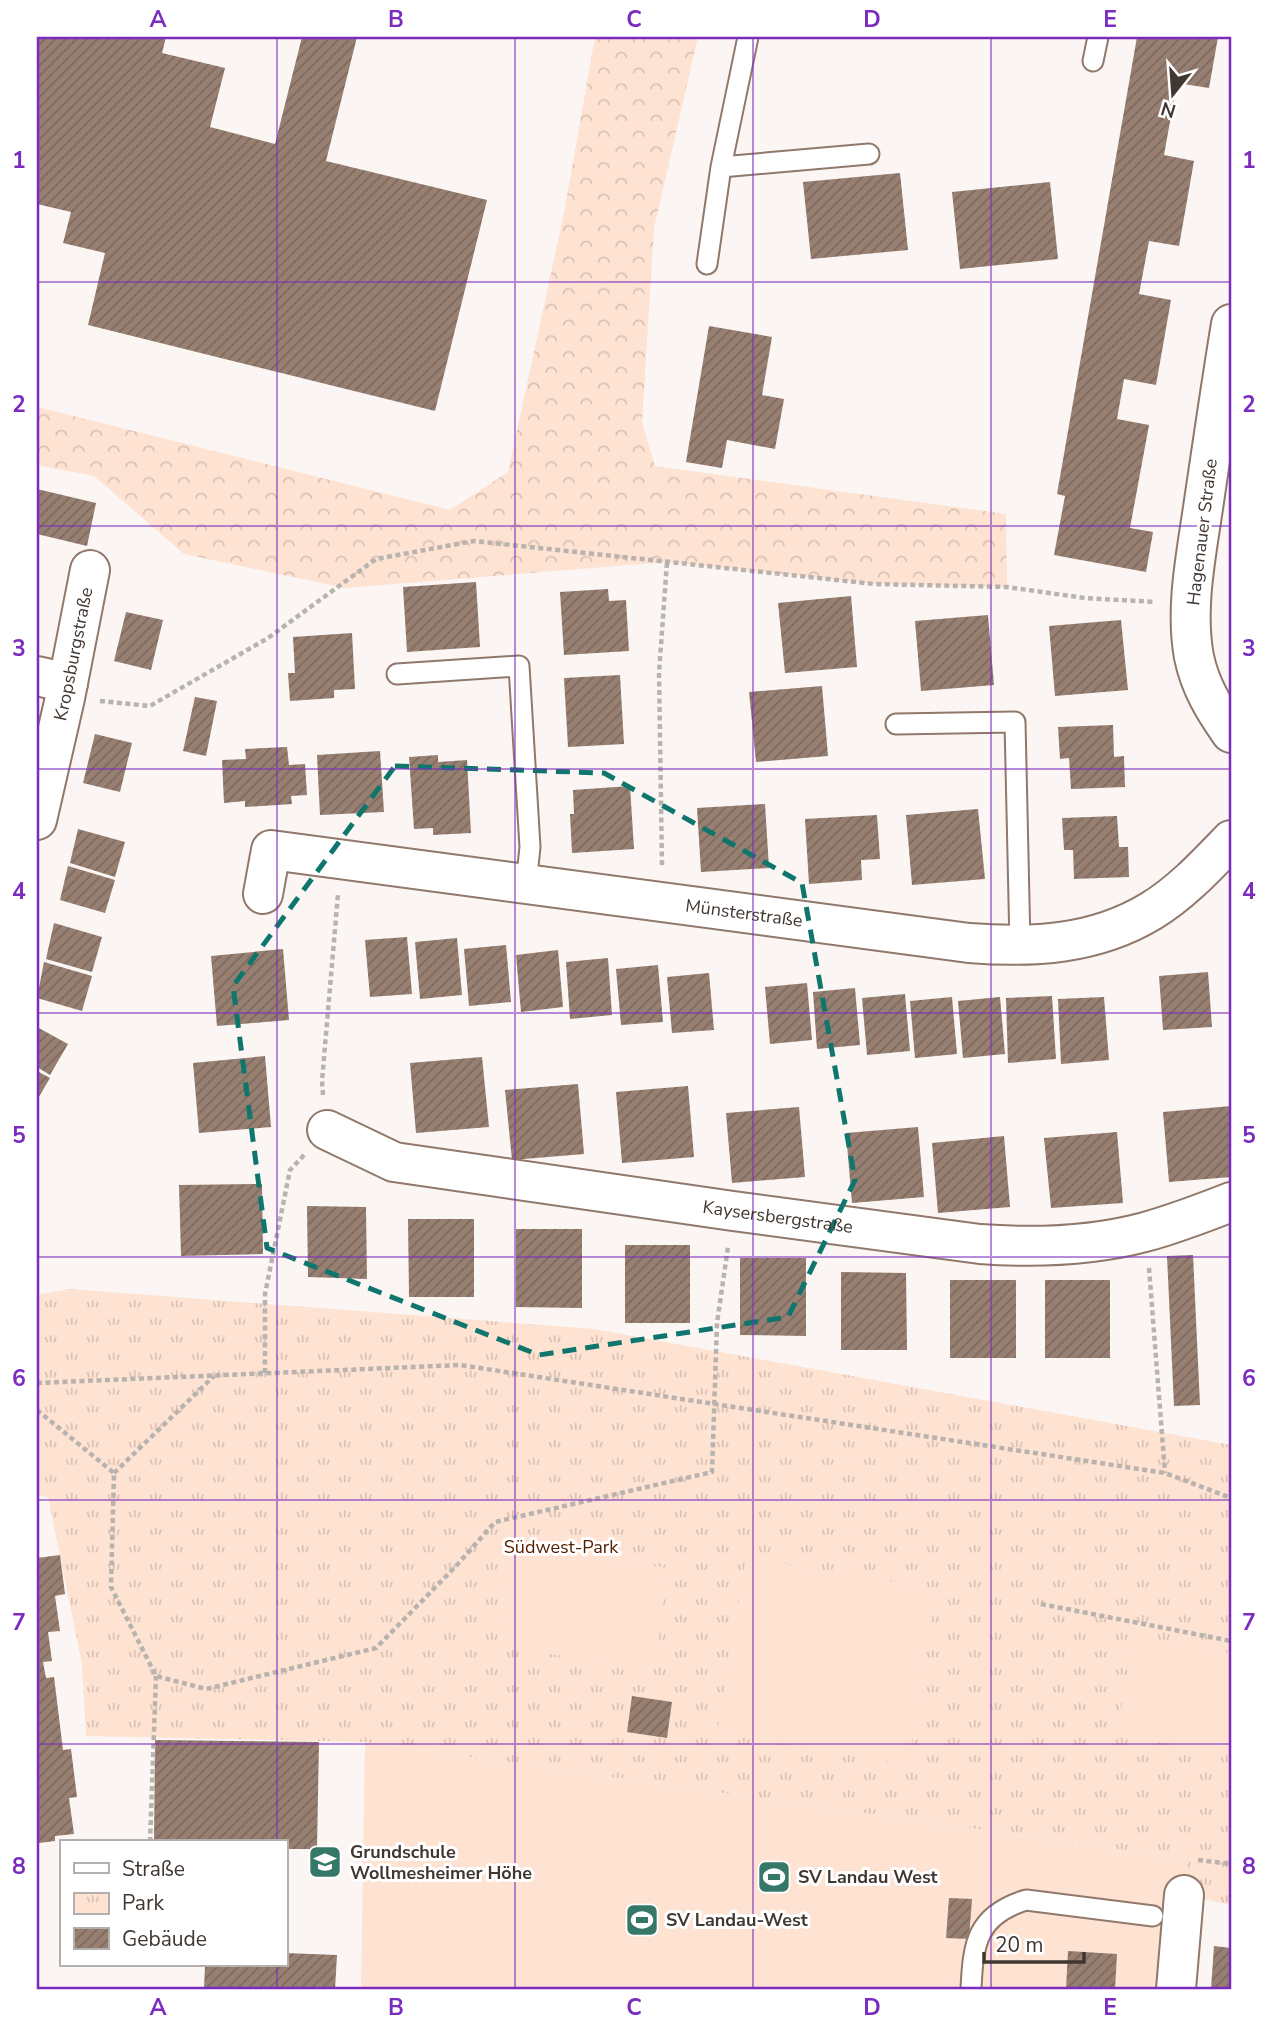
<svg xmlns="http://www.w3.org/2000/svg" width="1268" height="2026" font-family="'Nunito Sans',sans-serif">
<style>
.forest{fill:url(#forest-crowns)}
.park{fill:url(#park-tufts)}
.pitch{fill:#fee2d2}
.building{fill:url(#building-hatch)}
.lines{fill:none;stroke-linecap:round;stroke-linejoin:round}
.service-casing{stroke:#90786b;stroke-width:23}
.minor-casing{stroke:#90786b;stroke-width:42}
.path{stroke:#b9b3af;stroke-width:4.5;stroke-dasharray:5 3.5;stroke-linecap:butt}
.service{stroke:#fff;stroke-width:19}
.minor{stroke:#fff;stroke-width:38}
.marked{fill:none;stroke:#0f766e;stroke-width:5;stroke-dasharray:14 9;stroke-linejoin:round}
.grid{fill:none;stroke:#7b2cbf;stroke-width:2;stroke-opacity:0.55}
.labels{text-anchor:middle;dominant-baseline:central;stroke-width:6;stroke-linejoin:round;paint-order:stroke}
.street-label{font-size:18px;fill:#413731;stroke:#fff}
.park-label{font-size:18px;fill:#522100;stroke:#fff}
.poi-label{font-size:18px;font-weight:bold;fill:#413731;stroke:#fff;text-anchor:start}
.neatline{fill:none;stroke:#7b2cbf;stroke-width:2.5}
.grid-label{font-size:23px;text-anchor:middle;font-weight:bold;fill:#7b2cbf}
</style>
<defs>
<pattern id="forest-crowns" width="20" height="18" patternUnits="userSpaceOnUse" patternTransform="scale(1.75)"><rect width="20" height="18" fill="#fee2d2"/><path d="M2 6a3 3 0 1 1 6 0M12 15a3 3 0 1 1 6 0" fill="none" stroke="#dbc2b5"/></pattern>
<pattern id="park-tufts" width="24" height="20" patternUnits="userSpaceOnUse" patternTransform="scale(1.75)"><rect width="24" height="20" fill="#fee2d2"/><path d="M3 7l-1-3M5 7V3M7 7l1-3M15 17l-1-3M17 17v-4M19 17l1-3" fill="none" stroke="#dbc2b5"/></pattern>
<pattern id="building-hatch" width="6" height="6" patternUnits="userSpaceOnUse" patternTransform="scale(1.75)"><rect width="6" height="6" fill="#977f72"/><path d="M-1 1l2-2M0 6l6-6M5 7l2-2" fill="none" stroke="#7d695e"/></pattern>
</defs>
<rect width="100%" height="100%" fill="#fbf6f3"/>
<path class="forest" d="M595,37h103l-44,191 -12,195 13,43 351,48 1,73 -133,-3 -207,-22 -322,26 -161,-34 -90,-78 -57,-11v-58l413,103 58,-38 56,-259z"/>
<path class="park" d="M70,1289l524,40 637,116v460l-47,-10 3,-36 -822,-117 -279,-6 -4,-72 -34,-167 -11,-2v-200z"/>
<path class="pitch" d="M510,1546l158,22 -13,100 -159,-21z
M746,1557l191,32 -29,176 -191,-32z
M1133,1636l98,17v101l-114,-19z
M365,1742l822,117 -11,130h-815z"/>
<path class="building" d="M37,37h129l-4,16 63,15 -15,59 65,17 27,-107h55l-31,124 161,39 -52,211 -347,-86 17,-72 -42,-10 8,-31 -34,-8z
M1137,37h81l-9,51 -32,-5 -13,72 30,6 -15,85 -30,-5 -10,53 32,6 -15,85 -32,-6 -7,40 32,6 -19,103 23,4 -7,40 -92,-17 11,-59 -8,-2z
M900,173l8,77 -97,9 -8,-77z
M1050,182l8,77 -98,10 -8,-77z
M709,326l63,11 -10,58 22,4 -9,50 -48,-9 -5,28 -36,-6z
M37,489l59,14 -9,43 -50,-12z
M476,582l4,65 -73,5 -4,-65z
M608,589l1,12 17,-1 3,51 -65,4 -4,-63z
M851,596l6,71 -72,6 -7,-70z
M126,612l37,8 -12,50 -37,-9z
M988,615l6,70 -73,6 -6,-70z
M1121,620l7,70 -73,6 -6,-70z
M352,633l3,56 -21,1v8l-44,3 -2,-28h7l-2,-36z
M620,675l4,69 -56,3 -4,-69z
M822,686l6,70 -72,6 -7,-70z
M195,697l22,4 -11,55 -23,-5z
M1113,725l1,32 10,-1 1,31 -54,2 -2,-31 -9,1 -2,-32z
M95,734l37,9 -12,49 -37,-9z
M287,747l2,18 16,-1 2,31 -16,1 1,8 -47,3v-6l-21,2 -2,-43 24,-1 -1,-10z
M380,751l4,61 -64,3 -3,-60z
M438,755v7l29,-2 4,73 -38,2v-7l-19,1 -5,-72z
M630,786l4,63 -62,4 -2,-39h4l-1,-24z
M765,804l4,64 -68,4 -4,-64z
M978,809l7,70 -73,6 -6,-70z
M877,815l3,44 -19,1 1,20 -53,4 -4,-65z
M1117,816l2,31h9l1,30 -55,2 -1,-29h-9l-2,-32z
M78,829l47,13 -10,35 -45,-14z
M68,866l47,14 -10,33 -45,-13z
M54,923l48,14 -10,35 -46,-13z
M407,937l5,57 -42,3 -5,-57z
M457,938l5,57 -42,4 -5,-57z
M506,945l5,57 -42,4 -5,-57z
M283,949l6,71 -72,6 -6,-70z
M558,950l5,57 -42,5 -5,-57z
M608,958l4,57 -42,4 -4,-57z
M44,962l48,14 -10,35 -45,-13z
M658,965l5,57 -42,3 -5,-56z
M1208,972l4,55 -49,3 -4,-54z
M709,973l5,57 -42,3 -5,-56z
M807,983l5,57 -42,4 -5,-57z
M855,988l5,57 -43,4 -4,-57z
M905,994l5,57 -43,4 -5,-57z
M1052,996l4,63 -48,4 -2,-65z
M952,997l5,57 -42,4 -5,-57z
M1000,997l5,57 -42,4 -5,-57z
M1104,997l5,63 -48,4 -3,-65z
M37,1027l31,17 -18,31 -13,-8z
M265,1056l6,71 -72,6 -6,-70z
M482,1057l7,70 -73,6 -6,-70z
M37,1071l13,7 -13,22z
M578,1084l6,70 -72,6 -7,-70z
M688,1086l6,71 -72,6 -6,-71z
M1231,1106v71l-62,5 -6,-70z
M799,1107l6,70 -73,6 -6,-70z
M918,1127l6,70 -72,6 -6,-70z
M1117,1132l6,71 -72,5 -7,-70z
M1004,1136l6,71 -72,6 -6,-70z
M262,1184l1,70 -82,2 -2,-71z
M307,1206l59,1 1,72 -59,-2z
M408,1219h66v78h-65z
M516,1229h66v79l-66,-1z
M625,1245h65v78h-65z
M1193,1255l7,150 -26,1 -7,-150z
M740,1258h66v78l-66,-1z
M841,1272l65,1 1,77h-66z
M950,1280h66v78h-66z
M1045,1280h65v78h-65z
M60,1555l5,39 -10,2 5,35 -12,1 4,29 -9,1 3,16 8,-1 9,73 8,-1 6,48 -8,1 5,36 -19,2v5l-16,2 -2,-4v-281z
M632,1696l40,6 -5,36 -40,-6z
M155,1740l164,2 -2,107h-32v-7h-131z
M949,1898l23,1 -3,40 -23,-1z
M1214,1946l17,2v41h-20z
M1068,1951l49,3 -2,35h-49z
M285,1953l52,2 -2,34h-131l1,-24h80z"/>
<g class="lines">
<defs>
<path id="service" d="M748,37l-27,130 148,-13
M1093,61l5,-24
M707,264l14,-97
M397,674l122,-8 11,181 -4,38
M896,724l119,-2 5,223
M971,1989c2,-46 6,-74 55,-89l127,16"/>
<g id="minor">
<path d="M1231,324c-10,61 -19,123 -28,184 -7,48 -18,101 -9,149 6,29 20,52 37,76"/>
<path d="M37,676l31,7"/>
<path id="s1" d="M37,820l28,-122 25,-128"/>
<path id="s2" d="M263,894l8,-44 698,93c63,5 126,2 182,-32 30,-18 56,-46 80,-71"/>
<path id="s3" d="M327,1130l67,32 339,49 247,33c54,4 112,2 165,-12 29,-8 58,-19 86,-30"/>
<path d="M1176,1989l8,-94"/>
</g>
</defs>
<use href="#service" class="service-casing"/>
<use href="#minor" class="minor-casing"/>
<path class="path" d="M100,701l50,5 118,-68 108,-79 98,-18 400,43 133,3 78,11 70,4
M662,865l-3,-192 8,-111
M323,1095l-1,-14 16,-187
M1149,1268l16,205
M265,1373v-79l25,-124 15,-16
M37,1383l423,-18 705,108 66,25
M37,1410l77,63 -3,114 45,89 50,13 170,-41 81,-83 38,-43 217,-50 5,-149 11,-76
M114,1473l100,-97
M1041,1604l190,37
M150,1842l6,-166
M1198,1860l33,4"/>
<use href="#service" class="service"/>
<use href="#minor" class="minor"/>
</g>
<path class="marked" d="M395,766l209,7 198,110 53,297 -67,137 -249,38 -272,-107 -34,-262z"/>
<path class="grid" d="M277,37v1805M515,37v1952M753,37v1952M991,37v1952M37,282h1194M37,526h1194M37,769h1194M37,1013h1194M37,1257h1194M37,1500h1194M37,1744h1194M277,1965v24"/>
<defs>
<symbol id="school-square" viewBox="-11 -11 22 22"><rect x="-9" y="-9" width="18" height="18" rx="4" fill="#367868" stroke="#fff"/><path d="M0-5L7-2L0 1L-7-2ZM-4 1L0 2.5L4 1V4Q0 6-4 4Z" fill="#fff"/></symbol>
<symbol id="stadium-square" viewBox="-11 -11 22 22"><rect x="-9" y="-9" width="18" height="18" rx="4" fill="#367868" stroke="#fff"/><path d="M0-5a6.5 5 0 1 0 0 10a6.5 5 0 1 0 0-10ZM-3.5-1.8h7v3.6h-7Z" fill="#fff"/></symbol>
</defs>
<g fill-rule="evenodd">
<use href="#school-square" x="306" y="1843" width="38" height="38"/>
<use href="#stadium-square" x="755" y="1858" width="38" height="38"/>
<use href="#stadium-square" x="623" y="1901" width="38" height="38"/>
</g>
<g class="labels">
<g class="street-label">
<text transform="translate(1202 532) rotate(-83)">Hagenauer Straße</text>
<text stroke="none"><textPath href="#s1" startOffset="170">Kropsburgstraße</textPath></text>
<text stroke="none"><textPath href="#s2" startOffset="522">Münsterstraße</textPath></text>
<text stroke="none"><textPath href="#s3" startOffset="462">Kaysersbergstraße</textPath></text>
</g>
<g class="park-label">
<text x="561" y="1547">Südwest-Park</text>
</g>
<g class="poi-label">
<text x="350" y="1852">Grundschule<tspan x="350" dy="21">Wollmesheimer Höhe</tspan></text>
<text x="798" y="1877">SV Landau West</text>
<text x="666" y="1920">SV Landau-West</text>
</g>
</g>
<rect width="1268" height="2026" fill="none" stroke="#ffffff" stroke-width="77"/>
<rect x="60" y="1840" width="228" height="126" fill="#ffffff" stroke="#b3afad" stroke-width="2"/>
<rect x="74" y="1863" width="35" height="10" fill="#ffffff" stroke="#b3afad" stroke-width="2"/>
<text x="122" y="1876" font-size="21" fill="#413731">Straße</text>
<rect x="74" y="1893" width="35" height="21" fill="url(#park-tufts)" stroke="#b3afad" stroke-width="2"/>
<text x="122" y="1910" font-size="21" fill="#413731">Park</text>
<rect x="74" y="1928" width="35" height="21" fill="url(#building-hatch)" stroke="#b3afad" stroke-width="2"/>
<text x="122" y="1946" font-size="21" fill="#413731">Gebäude</text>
<g transform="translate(1173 94) rotate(197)" stroke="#ffffff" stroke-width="5" paint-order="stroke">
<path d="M0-5L12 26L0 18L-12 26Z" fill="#413731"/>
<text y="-10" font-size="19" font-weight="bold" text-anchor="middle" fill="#413731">N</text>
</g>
<path d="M984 1952v10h100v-10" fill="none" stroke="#413731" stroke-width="3.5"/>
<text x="995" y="1952" font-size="21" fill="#413731" stroke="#ffffff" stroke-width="5" paint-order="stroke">20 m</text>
<rect x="38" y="38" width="1192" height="1950" class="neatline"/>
<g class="grid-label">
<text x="158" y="27">A</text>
<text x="396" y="27">B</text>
<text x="634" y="27">C</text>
<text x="872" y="27">D</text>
<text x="1110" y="27">E</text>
<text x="19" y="168">1</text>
<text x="1249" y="168">1</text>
<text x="19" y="412">2</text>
<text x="1249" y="412">2</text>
<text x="19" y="656">3</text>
<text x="1249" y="656">3</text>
<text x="19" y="899">4</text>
<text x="1249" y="899">4</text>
<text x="19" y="1143">5</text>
<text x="1249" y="1143">5</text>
<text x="19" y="1386">6</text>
<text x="1249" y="1386">6</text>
<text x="19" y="1630">7</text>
<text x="1249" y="1630">7</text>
<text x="19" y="1874">8</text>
<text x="1249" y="1874">8</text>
<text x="158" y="2015">A</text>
<text x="396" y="2015">B</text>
<text x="634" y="2015">C</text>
<text x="872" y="2015">D</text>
<text x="1110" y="2015">E</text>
</g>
</svg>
